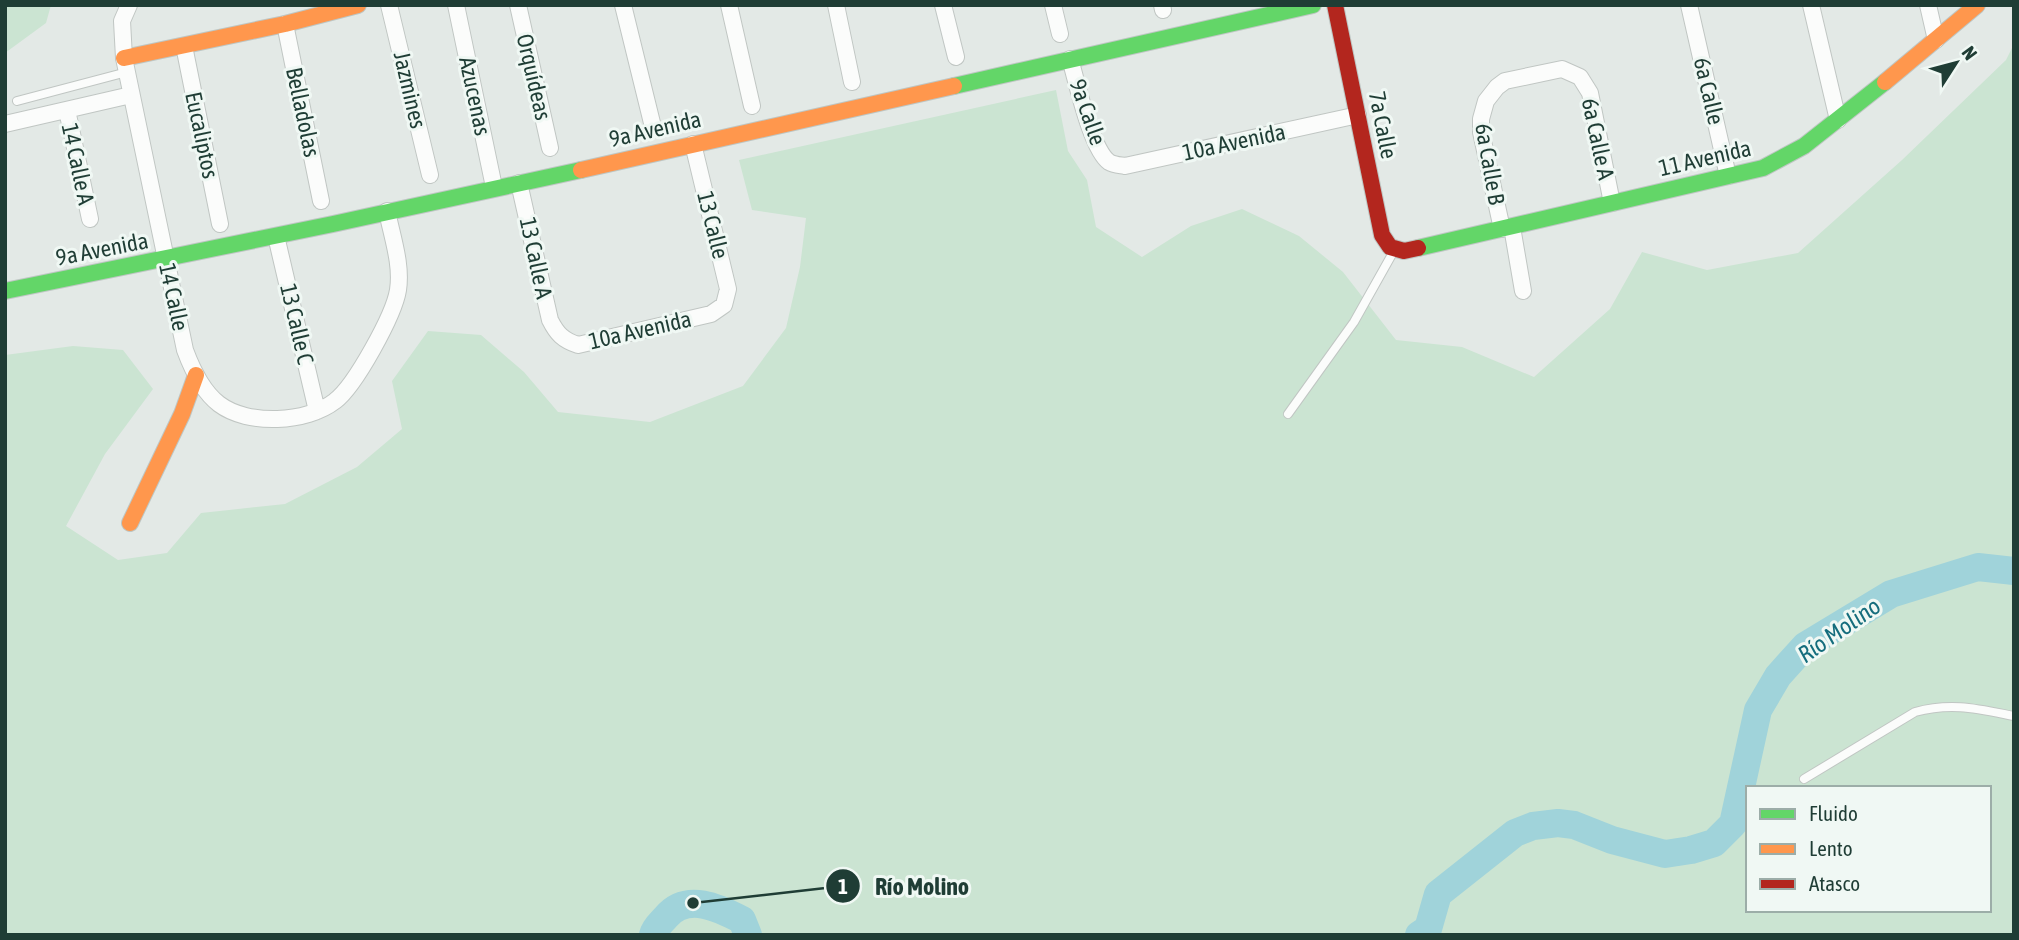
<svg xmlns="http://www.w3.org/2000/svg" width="2019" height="940" font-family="'Asap Condensed',sans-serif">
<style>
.green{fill:#cbe4d2;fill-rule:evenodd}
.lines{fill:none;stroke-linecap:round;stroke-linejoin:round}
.river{stroke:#a0d3da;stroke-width:28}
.lane-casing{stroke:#c0c6c3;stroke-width:10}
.street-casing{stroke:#c0c6c3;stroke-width:18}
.fast-casing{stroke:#bec6c3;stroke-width:18}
.slow-casing{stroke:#bec6c3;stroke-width:18}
.jam-casing{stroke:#bec6c3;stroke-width:18}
.lane{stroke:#fbfcfb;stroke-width:8}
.street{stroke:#fbfcfb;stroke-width:16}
.fast{stroke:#63d668;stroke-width:16}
.slow{stroke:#ff974d;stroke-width:16}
.jam{stroke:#b3261e;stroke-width:16}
.labels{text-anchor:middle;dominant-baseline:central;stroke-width:6;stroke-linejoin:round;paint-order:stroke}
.street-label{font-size:23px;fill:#1f3d35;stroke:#f0f8f4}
.water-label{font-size:24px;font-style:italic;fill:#156d7d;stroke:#f0f8f4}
.leader{fill:none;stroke:#1f3d35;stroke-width:2.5}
.callout-dot{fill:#1f3d35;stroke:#f0f8f4;stroke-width:2.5}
.mark-label{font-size:21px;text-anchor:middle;font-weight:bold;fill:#fff}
.callout-label{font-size:24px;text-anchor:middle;font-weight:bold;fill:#1f3d35;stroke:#f0f8f4;stroke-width:6;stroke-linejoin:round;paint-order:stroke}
</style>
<rect width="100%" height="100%" fill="#e3e9e6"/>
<path class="green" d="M5,5h46l-5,18 -41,30z
M2014,44v891h-2009v-580l68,-9 50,4 30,39 -48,65 -39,72 52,34 49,-7 34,-40 84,-9 72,-37 45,-38 -10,-48 36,-50 53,4 43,37 34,40 92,10 93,-36 43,-58 14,-61 6,-49 -54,-8 -13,-50 317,-70 12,61 19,29 9,47 46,30 49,-31 51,-17 57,27 44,36 53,68 66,7 72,30 76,-68 32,-57 65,18 91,-17 104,-93 104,-100zM1748,788h241v122h-241z"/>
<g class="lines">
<path class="river" d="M653,935c2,-8 8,-12 13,-18 21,-25 53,-9 76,3l6,15
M1419,935l9,-6 10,-35 77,-61 18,-7 25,-3 16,2 38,15 53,14 26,-4 23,-7 19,-19 25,-114 20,-34 27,-30 86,-52 87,-27 36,4"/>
<defs>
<path id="lane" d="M17,101l110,-29
M1288,414l66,-92 41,-73
M1804,779l111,-67c37,-10 63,-3 99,4"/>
<path id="street" d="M129,5l-7,16 2,37 61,292c7,19 17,41 34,54 29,22 88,19 116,-3 20,-15 59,-86 63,-111 4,-26 -6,-53 -11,-79
M389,5l41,170
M456,5l38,182
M518,5l32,143
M623,5l30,122
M729,5l23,101
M836,5l16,77
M943,5l13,52
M1053,5l7,29
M1162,5l1,5
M1689,5l39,171
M1811,5l27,115
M1928,5l8,35
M285,24l36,177
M184,46l36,178
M1070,59c7,23 21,90 39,103 5,3 10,3 16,4l233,-51
M67,110l23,109
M5,124l126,-29
M519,183l31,137c7,14 13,20 28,25l133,-31 13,-9 4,-16 -35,-145
M1512,227l11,64
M1502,229l-21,-97v-13l5,-18 11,-14 8,-6 57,-12 18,8 10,16 22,110
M276,236l41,175"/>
<path id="fast" d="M954,86l359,-81
M1418,248l345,-80 41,-22 81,-64
M5,291l328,-67 248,-54"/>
<path id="slow" d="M124,58l161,-34 73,-19
M1885,82l92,-77
M581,170l373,-84
M130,523l52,-109 14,-39"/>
<path id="jam" d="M1335,5l47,230 8,12 14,4 14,-3"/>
</defs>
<use href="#lane" class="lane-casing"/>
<use href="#street" class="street-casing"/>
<use href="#fast" class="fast-casing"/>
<use href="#slow" class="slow-casing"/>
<use href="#jam" class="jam-casing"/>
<use href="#lane" class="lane"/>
<use href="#street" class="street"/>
<use href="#fast" class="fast"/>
<use href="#slow" class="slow"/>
<use href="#jam" class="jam"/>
</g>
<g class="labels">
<g class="street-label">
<text transform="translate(534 77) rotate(77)">Orquídeas</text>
<text transform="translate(410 90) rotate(77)">Jazmines</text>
<text transform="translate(1709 91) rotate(77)">6a Calle</text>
<text transform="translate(475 96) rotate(78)">Azucenas</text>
<text transform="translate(303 112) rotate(78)">Belladolas</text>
<text transform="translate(1088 112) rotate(71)">9a Calle</text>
<text transform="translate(1383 125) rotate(79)">7a Calle</text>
<text transform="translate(655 129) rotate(-13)">9a Avenida</text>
<text transform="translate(202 135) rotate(78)">Eucaliptos</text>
<text transform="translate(1598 139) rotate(78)">6a Calle A</text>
<text transform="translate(1234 142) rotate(-12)">10a Avenida</text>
<text transform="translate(1705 158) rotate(-13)">11 Avenida</text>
<text transform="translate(78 164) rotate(78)">14 Calle A</text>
<text transform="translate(1490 164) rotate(80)">6a Calle B</text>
<text transform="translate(713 225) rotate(76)">13 Calle</text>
<text transform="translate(102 249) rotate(-11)">9a Avenida</text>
<text transform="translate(536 258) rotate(78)">13 Calle A</text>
<text transform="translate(174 297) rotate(78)">14 Calle</text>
<text transform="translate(297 324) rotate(77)">13 Calle C</text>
<text transform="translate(640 330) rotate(-13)">10a Avenida</text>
</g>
<g class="water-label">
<text transform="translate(1839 630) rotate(-35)">Río Molino</text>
</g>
</g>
<path class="leader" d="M693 903L843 886"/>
<g class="callout-dot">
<circle cx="693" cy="903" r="7"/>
<circle cx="843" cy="886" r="18"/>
</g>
<g class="mark-label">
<text x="843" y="894">1</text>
</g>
<g class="callout-label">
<text x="922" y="895">Río Molino</text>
</g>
<rect width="2019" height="940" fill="none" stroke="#1f3d35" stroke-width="14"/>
<rect x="1746" y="786" width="245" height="126" fill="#f0f8f4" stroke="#9cada8" stroke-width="2"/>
<rect x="1760" y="809" width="35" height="10" fill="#63d668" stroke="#9cada8" stroke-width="2"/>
<text x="1809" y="821" font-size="21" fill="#1f3d35">Fluido</text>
<rect x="1760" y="844" width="35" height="10" fill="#ff974d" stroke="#9cada8" stroke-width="2"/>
<text x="1809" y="856" font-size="21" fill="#1f3d35">Lento</text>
<rect x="1760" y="879" width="35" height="10" fill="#b3261e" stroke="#9cada8" stroke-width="2"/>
<text x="1809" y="891" font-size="21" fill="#1f3d35">Atasco</text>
<g transform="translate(1956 63) rotate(54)" stroke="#f0f8f4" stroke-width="5" paint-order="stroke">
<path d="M0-5L12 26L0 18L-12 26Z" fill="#1f3d35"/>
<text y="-10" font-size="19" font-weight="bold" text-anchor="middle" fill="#1f3d35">N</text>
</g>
</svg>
